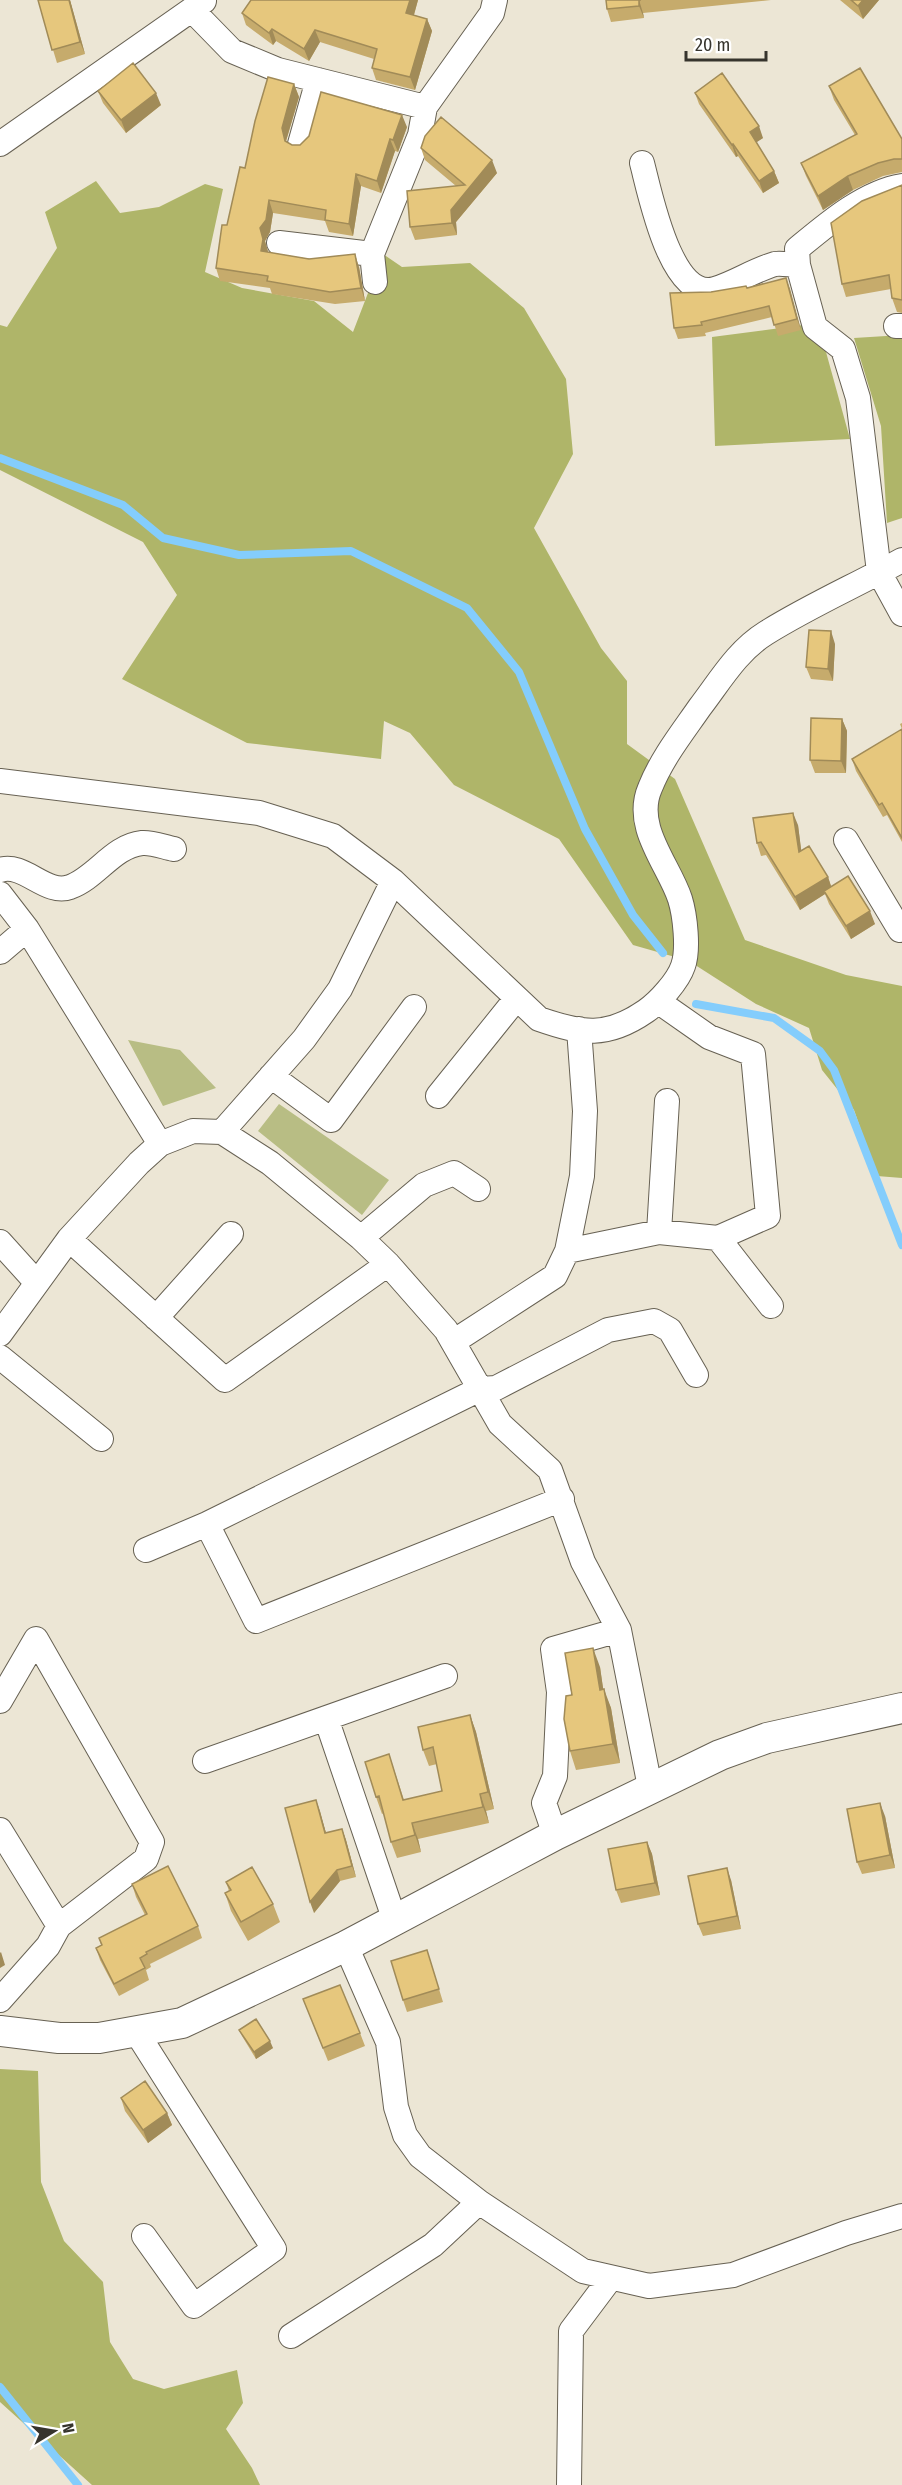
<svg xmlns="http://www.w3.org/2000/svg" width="902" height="2485" font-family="'Fira Sans Condensed',sans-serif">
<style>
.green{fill:#b8bd84}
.forest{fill:#afb569}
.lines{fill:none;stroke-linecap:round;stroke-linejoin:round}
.stream{stroke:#84cdfc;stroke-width:8}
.minor-casing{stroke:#676153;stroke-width:26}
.tertiary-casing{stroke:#676153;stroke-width:32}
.minor{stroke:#fff;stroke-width:24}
.tertiary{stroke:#fff;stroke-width:30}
.wall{fill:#c6ab6c}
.shaded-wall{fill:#a18b58}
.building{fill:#e6c77d;stroke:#a18b58;stroke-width:1.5}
</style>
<rect width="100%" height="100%" fill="#ece6d5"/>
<path class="green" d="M128,1040l52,10 36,38 -53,18z
M279,1104l110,76 -27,35 -104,-84z"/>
<path class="forest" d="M96,181l24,32 39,-6 46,-23 18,5 -18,83 37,16 72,13 39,31 30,-78 19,13 68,-4 54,45 42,71 7,75 -39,74 67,120 26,33v63l48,35 70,161 101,35 56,11v192l-25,-2 -23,-66 -32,-40 -13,-42 -53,-24 -67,-43 -56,-16 -74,-106 -105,-54 -44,-52 -26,-12 -3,38 -134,-16 -125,-64 55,-84 -34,-53 -143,-72v-145l7,2 50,-79 -12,-36z
M818,323l32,116 -135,7 -3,-109z
M902,335v183l-15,5 -6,-97 -27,-88z
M0,2069l38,2 3,111 23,59 39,41 7,60 23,37 31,10 73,-19 6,33 -17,26 26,39 8,17h-168l-92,-83z"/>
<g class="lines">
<path class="stream" d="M0,458l123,47 40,33 76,17 112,-4 116,57 52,64 66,157 48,86 30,38
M696,1004l78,14 46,33 14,19 68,175
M0,2387l78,98"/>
<defs>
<path id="minor" d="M192,10l40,41 46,19 147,37
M0,144l204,-143
M300,144l18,-64
M642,163c8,30 29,139 73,126 20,-6 39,-19 60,-25 7,-1 16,1 23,1l17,62 28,22 15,49 21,174 23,42
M279,243l93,11
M798,265l-1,-16c29,-24 67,-57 105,-63
M375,282l-3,-28 48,-119 5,-28 67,-94 3,-13
M896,326h6
M0,781l259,32 74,23 60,45 146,138c43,15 68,19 107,-8 13,-9 32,-30 37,-45 6,-16 2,-51 -3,-67 -11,-34 -47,-72 -30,-111 12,-30 32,-55 50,-81 20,-26 37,-56 66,-74 43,-27 91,-48 136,-73
M846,840l54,90 2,-1
M0,870c24,-8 46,26 70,17 26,-9 43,-41 72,-44 9,-1 22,4 32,6
M0,894l27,35 133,215
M0,952l27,-23
M271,1076l60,44 83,-113
M438,1096l78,-97
M222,1132l82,-93 36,-50 53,-108
M659,1232l8,-131
M361,1238l63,-53 30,-12 24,16
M718,1238l53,68
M69,1239l156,141 163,-116
M0,1242l37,41
M567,1251l92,-19 59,6 50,-22 -15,-162 -44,-17 -50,-35
M156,1318l75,-84
M0,1334l69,-95 70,-76 21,-19 33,-13 29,1 48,31 91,75 27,26 58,66 54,94 50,46 33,92 36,68 31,157
M453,1342l102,-66 12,-25 15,-75 3,-65 -6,-82
M0,1357l101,82
M207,1524l49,97 306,-122
M146,1550l61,-26 273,-135 16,-1 112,-58 46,-9 16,9 26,45
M0,1701l36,-62 116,203 -6,17 -87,67 -11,20 -48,54
M326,1718l69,203
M205,1761l240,-85
M0,1830l59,96
M555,1835l-11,-32 11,-27 4,-84 -6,-43 66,-19
M346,1946l42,96 8,65 9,28 15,21 59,46 104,69 66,15 84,-11 113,-42 56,-17
M137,2033l137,216 -80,57 -50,-70
M291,2336l142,-91 46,-43
M569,2485l2,-154 39,-52"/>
<path id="tertiary" d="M0,2031l59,7h40l83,-15 164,-77 209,-111 165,-80 47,-17 135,-30"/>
</defs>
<use href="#minor" class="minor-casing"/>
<use href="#tertiary" class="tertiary-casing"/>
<use href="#minor" class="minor"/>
<use href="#tertiary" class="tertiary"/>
</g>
<path class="wall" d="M38,0h32l15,54 -28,9z
M251,0h167l-4,15 13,4 5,12 -17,59 -39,-10 -4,-12 2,-9 -54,-17 -11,19 -33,-20 -3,4 -27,-20 -4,-12z
M606,0h165l-128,13 1,5 -33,4 -4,-13z
M840,0h39l-16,19z
M294,84l5,13 -13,44 1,1 5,3h8l107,-18 -9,25 -3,-1 -14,42 -20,-7 -8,50 -24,-4 -4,-11 -52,-8 -3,19 -5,9 2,11 92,15 6,34 -30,3 -63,-10 -2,-6 -50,-7 -4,-13 11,-43 18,-57z
M829,86l73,53v33l-19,4 -30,14 -30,20 -17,-34 -5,-13 54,-28 -21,-35z
M98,91l63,14 -35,28 -23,-30z
M695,93l68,45 -7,4 18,29 5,12 -16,10 -25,-37 -2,1 -37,-53z
M421,148l76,25 -41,49 1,13 -42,5 -5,-13 46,-41 -31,-26z
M902,185v128l-5,-1 -5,-14 -1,-9 -45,8 -4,-13z
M786,278l15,52 -23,6 -6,-19 -67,16 1,3 -28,3 -4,-11 37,-36 36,-4z
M835,644l-2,37 -22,-2 -5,-12z
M842,719l5,12 -1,42h-31l-5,-13z
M902,723v119l-15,-27 -4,2 -27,-46 -4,-12 50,-30 -2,-5z
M798,825l3,25 27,27 3,9 44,38 -24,15 -22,-35 -4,-10 -25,16 -34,-55 -5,1 -4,-13z
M600,1667l3,22 8,19 9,55 -44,7 -6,-19 2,-56z
M470,1715l6,17 18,77 -8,2 3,12 -71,16 3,13 -24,6 -6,-16 -7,-29 -2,1 -6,-17 13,-43 15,46 38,-9 -5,-27 -8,2 -6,-16z
M316,1800l10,33 16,-4 4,11 10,37 -16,4 -26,32z
M885,1816l10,52 -33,6 -5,-12z
M647,1842l5,12 8,41 -39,8 -5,-13z
M731,1880l10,49 -38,7 -5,-12z
M226,1882l47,22 7,18 -32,19 -17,-30 -6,-18 4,-2z
M132,1884l66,42 4,12 -52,26 1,3 -5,3 3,10 -30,16 -19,-36 -4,-12 5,-3 -2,-7 46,-23 -9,-18z
M427,1950l16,52 -36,10 -4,-12z
M303,1999l57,34 5,13 -37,15z
M239,2030l34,18 -17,11 -14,-23z
M121,2098l46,15 5,12 -24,18 -23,-32z"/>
<path class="shaded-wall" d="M69,0h1l15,54 -5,-12z
M410,0h8l-7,25 -5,-12z
M639,0l4,13 1,5 -5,-12z
M863,0h16l-16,19 -5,-13z
M427,19l5,12 -17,59 -5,-13z
M272,29l4,12 -3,4 -4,-12z
M315,30l5,12 -11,19 -5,-12z
M294,84l5,13 -13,44 3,12 -7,-25z
M156,93l5,12 -35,28 -5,-13z
M402,115l5,12 -9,25 -5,-12z
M759,126l4,12 -9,6 -4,-12z
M390,139l5,12 -14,42 -4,-12z
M733,144l5,12 -2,1 -4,-12z
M492,160l5,13 -41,49 1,13 -5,-12 -1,-13z
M774,171l5,12 -16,10 -4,-12z
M356,174l5,12 -8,50 -4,-12z
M848,176l5,14 -30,20 -5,-14z
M269,200l4,13 -3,19 -5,9 3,10 -2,13 -5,-13 -1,-23z
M355,254l4,13 6,34 -4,-13z
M786,278l4,11 11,41 -4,-11z
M831,631l4,13 -2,37 -5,-12z
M842,719l5,12 -1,42 -5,-12z
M793,813l5,12 5,39 -4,-12z
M828,877l4,12 -8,2 1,3 -25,16 -5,-13z
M870,911l5,13 -24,15 -5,-13z
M593,1648l7,19 6,41 -6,-18z
M604,1689l7,19 9,55 -7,-19z
M470,1715l6,17 18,77 -6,-17z
M480,1794l6,17 3,12 -6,-16z
M316,1800l4,11 9,33 -4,-11z
M880,1803l5,13 10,52 -5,-13z
M412,1823l6,16 3,13 -6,-17z
M342,1829l4,11 10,37 -4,-11z
M647,1842l5,12 8,41 -5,-12z
M727,1868l4,12 10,49 -4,-13z
M337,1870l3,11 -26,32 -4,-11z
M1,1952l4,13 -5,3v-15z
M270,2041l3,7 -17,11 -2,-7z
M167,2113l5,12 -24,18 -5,-13z"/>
<path class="building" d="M38,0h31l11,42 -28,8z
M251,0h159l-4,13 21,6 -17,58 -38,-9 5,-19 -62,-19 -11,19 -32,-20 -3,4 -27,-20z
M606,0h35h-2v6l-32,3z
M851,0h12l-5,6z
M133,63l23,30 -35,27 -23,-29z
M860,68l42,71v20h-8l-16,4 -30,13 -30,20 -17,-33 56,-29 -28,-48z
M722,73l37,53 -9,6 24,39 -15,10 -26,-37 -1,1 -37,-52z
M268,77l26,7 -12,44 3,13 7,4h8l9,-9 12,-44 81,23 -9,25 -3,-1 -13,42 -21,-7 -7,50 -24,-4 1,-10 -57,-10 -3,20 -6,8 3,11 -2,12 48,8 46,-5 6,34 -31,4 -63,-11 1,-5 -52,-8 6,-43h5l13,-58 5,1 10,-47z
M441,117l51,43 -41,50 1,13 -42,4 -3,-36 58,-6 -44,-37 4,-12z
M902,185v115l-10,-2 -3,-23 -47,9 -11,-61 31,-22z
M786,278l11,41 -23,6 -5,-19 -68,16 1,3 -28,3 -4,-35 41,-1 35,-6 1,2z
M809,630l22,1 -3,38 -22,-2z
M811,718l31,1 -1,42 -31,-1z
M902,729v109l-20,-35 -3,2 -27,-46z
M793,813l6,39 10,-6 19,31 -33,20 -34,-55 -4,1 -4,-25z
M848,876l22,35 -24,15 -22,-35z
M593,1648l7,42 4,-1 9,55 -43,7 -6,-32 2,-23 6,-1 -7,-42z
M470,1715l18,77 -8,2 3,13 -71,16 3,12 -24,7 -12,-46 -3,1 -11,-35 24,-8 14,46 39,-9 -9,-44 -10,3 -5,-23z
M316,1800l9,33 17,-4 10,37 -15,4 -27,32 -25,-94z
M880,1803l10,52 -33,7 -10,-53z
M647,1842l8,41 -39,7 -8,-41z
M168,1866l30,60 -52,26 1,2 -7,4 5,10 -31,16 -18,-36 6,-3 -3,-7 48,-24 -15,-30z
M252,1867l21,37 -32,18 -16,-29 6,-3 -5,-8z
M727,1868l10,48 -39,8 -10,-48z
M427,1950l12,39 -36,11 -12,-39z
M340,1985l20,48 -37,15 -20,-49z
M256,2019l14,22 -16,11 -15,-22z
M145,2081l22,32 -24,17 -22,-32z"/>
<g transform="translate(54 2431) rotate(79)" stroke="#ffffff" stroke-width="4.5" paint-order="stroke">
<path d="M0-4.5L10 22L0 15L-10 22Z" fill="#36342d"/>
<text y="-9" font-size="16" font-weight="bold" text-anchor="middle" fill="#36342d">N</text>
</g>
<path d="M686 51v9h80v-9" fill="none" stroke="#36342d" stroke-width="3"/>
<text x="695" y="51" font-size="18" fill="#36342d" stroke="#ffffff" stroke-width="4.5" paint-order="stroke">20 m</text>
</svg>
